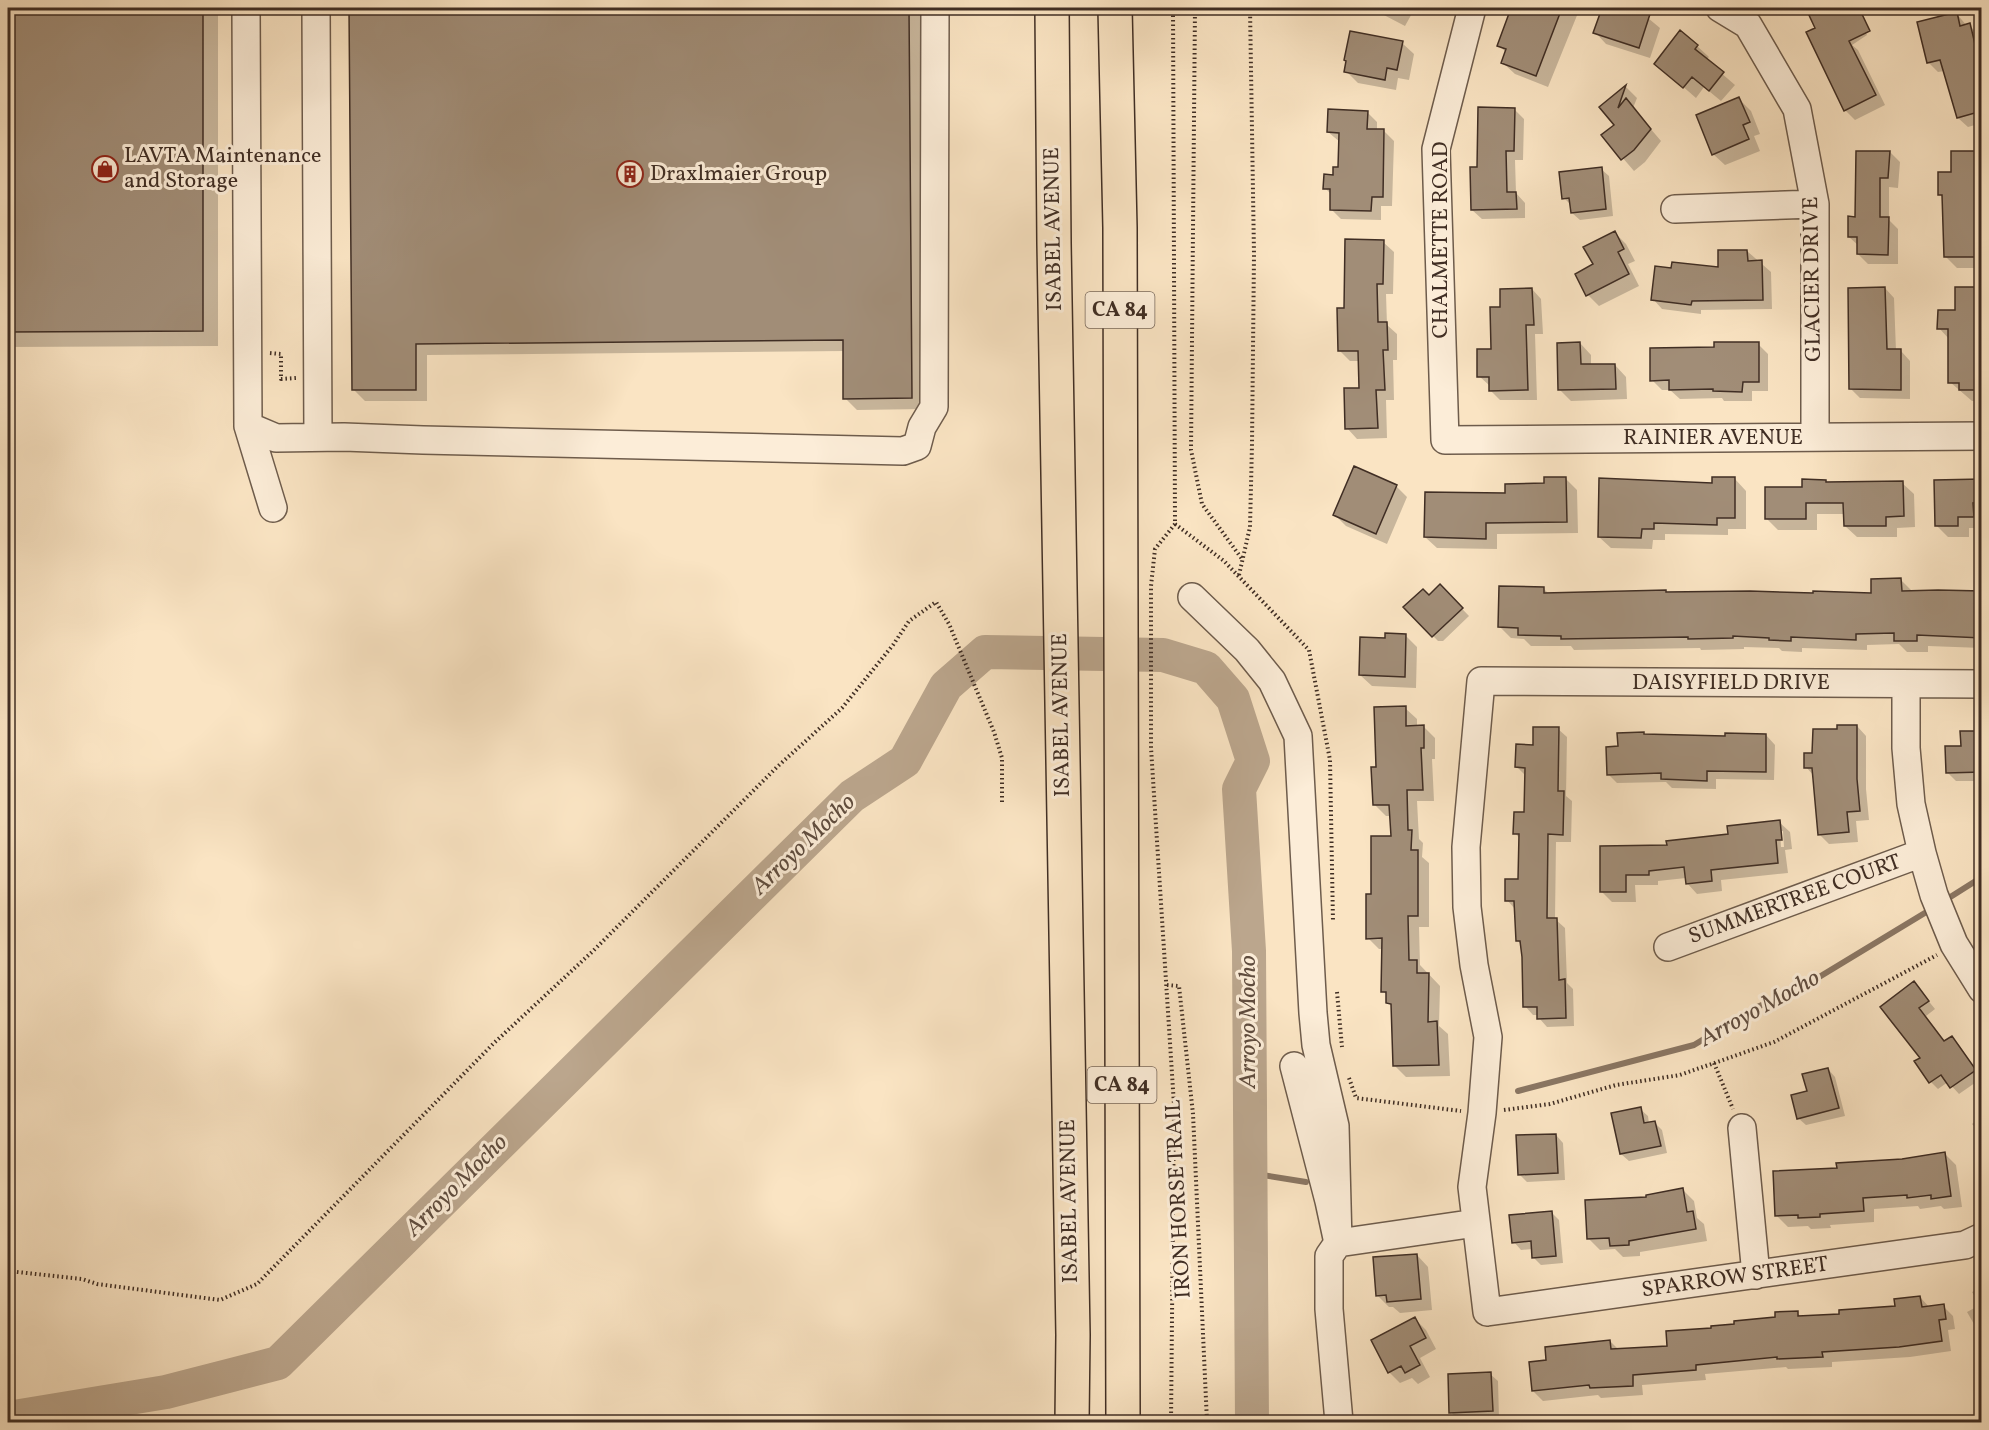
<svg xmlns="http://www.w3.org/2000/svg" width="1989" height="1430" font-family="Vollkorn,serif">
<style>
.shadow{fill:#0003;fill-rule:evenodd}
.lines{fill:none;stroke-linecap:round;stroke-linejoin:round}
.stream{stroke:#8a7663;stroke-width:6}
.river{stroke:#bba68d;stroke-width:34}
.building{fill:#a18d77;stroke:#402e24;stroke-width:1.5}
.minor-casing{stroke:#6e5c4c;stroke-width:30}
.highway-casing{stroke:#402e24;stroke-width:36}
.path{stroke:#402e24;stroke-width:4;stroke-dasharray:1.5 3;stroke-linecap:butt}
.minor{stroke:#fcedd8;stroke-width:27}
.highway{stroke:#fae4c3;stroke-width:33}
.labels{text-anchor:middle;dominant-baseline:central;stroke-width:6;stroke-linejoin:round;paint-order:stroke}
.shield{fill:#fcedd8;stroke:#78675a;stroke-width:1.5}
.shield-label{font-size:21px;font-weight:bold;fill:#402e24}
.poi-label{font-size:22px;fill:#402e24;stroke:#fcedd8;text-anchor:start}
.street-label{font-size:22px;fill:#402e24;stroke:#fcedd8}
.water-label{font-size:24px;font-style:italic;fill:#5f4c3e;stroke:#fcedd8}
</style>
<rect width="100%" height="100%" fill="#fae4c3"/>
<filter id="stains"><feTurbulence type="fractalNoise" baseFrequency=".00333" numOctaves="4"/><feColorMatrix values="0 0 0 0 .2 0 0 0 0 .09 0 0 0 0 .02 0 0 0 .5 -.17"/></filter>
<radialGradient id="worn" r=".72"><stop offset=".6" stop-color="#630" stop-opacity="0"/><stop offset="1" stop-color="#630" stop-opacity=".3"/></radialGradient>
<path class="shadow" d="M8,8h210v338l-210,1z
M351,8h569l3,401 -66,1 -12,-12v-47l-418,4v46h-62l-11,-11z
M1375,8h40l-10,18 -25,-13z
M1511,8h69l-32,79 -33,-13 -12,-11 4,-10 -9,-8z
M1603,8h33l24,20 -10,30 -44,-14 -11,-12z
M1823,8h31l13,27 -15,10 6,5 27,55 -30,15 -10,-10 -28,-81 -7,-15z
M1956,13l11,13 2,-1 10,10 3,9v79l-14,4 -10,-9 -14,-47 -6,1 -10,-10z
M1680,32l17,14 12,11 -3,3 29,25 -14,16 -17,-14 -8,11 -40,-35z
M1402,43l12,11 -5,26 -11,-2 -2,12 -38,-7 -12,-12z
M1626,87l11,11 -4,10 28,33 -16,21 -11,9 -31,-36 13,-10 -15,-18z
M1739,99l12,12 9,23 -6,2 6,15 -35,14 -12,-11z
M1514,109l10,10 -1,41h-8l1,33 9,10v15l-43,1 -10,-9 6,-41z
M1367,112l10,10v9h7l10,10 -2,65h-11v14l-40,-1 -10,-10 1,-14 -7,-7 14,-19 1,-27 -12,-10z
M1890,152l10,10 -2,26 -9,-1v33l9,9v35h-30l-10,-10 1,-8 -10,-9 7,-19z
M1982,152v116h-25l-12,-12 -2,-58 -3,-4 12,-21z
M1601,169l8,7 4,40 -33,4 -8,-7v-7l-8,-8z
M1615,233l11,11 9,17 -7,3 11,22 -40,20 -11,-11 7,-30z
M1383,242l11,10 -1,42h-7l1,31 10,9v26h-4l1,40h-8l1,38 -30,1 -10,-11 14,-39 -2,-28h-9l-10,-10 5,-41z
M1747,251l24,21 1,37 -71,1v4l-39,-5 -9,-10 67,-31z
M1980,282l2,119h-10l-22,-19 -1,-43 -10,-11 41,-39z
M1885,288l9,10 2,53h5l9,10v38l-50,-1 -10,-10z
M1532,289l9,10 2,35h-8l2,66h-37l-10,-10v-4l-11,-10 14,-26 9,-42z
M1580,343l11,12v11l24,-1 11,12 1,22 -56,2 -11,-11z
M1758,344l10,10v37h-16v10h-28l-2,-3 -42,1 -10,-9h-8l-10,-10 63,-31z
M1566,479l11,11 1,43 -81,1v15l-60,-1 -12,-11 82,-42z
M1735,479l11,12v38h-18v6l-63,-1v6h-12l-1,9 -41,-1 -12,-11 115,-52z
M1982,480v48h-13v9h-21l-11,-11z
M1825,481l3,3 74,-1 12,11 1,33 -18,1v9h-40l-12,-11v-12h-28v16h-39l-12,-12 38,-30z
M1396,486l11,11 -20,47 -41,-18 -12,-12z
M1901,580l12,12 69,1v55l-54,-2v6h-21l-8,-8 -32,1v5l-65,-2v4l-20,-1 -3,-3 -35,-1v2l-43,1 -1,-2 -126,2 -3,-4h-40l-7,-7 -13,-1 -11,-11 43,-39 7,7 323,-1z
M1440,586l29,30 -26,25h-5l-33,-34 24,-10z
M1405,635l12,12 -1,41 -44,-2 -12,-11z
M1405,708l12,11v8l6,-1 12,12v21h-3l2,42h-17l2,38 4,4 -1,14 7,6v64h-10l1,38 20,21 -1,40 9,8 2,42 -44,1 -11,-11 -2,-59 -5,-4v-7l-5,-5v-42h-4l-11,-11 4,-42 20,-59 -1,-21h-5l-11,-11 2,-37z
M1857,726l9,10v53l3,31 -13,1 2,21 -29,2 -9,-9 -6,-59 -8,-9 8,-13 25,-23z
M1558,729l9,8 -1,59 6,5 -1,41h-15l-1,77 10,9 2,55 6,6 1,37 -27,1 -8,-9 -1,-3h-5l-8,-9 -3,-61 -5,-5 -2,-31 -8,-9 12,-19 1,-42 -5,-6 11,-19v-38l-9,-9 17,-20z
M1982,732v49h-26l-9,-9 15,-25z
M1766,735l9,10 -1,35 -58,-1v10l-44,-1 -6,-6 -49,1 -9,-9 11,-26 26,-12 81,2z
M1779,822l11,10 2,17 -7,1 3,23 -67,7 1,11 -25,3 -10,-11 -1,-5 -28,3v4h-23l1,17h-24l-10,-10 -1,-44 68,-2 61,-11zM1780,831h3l1,16h-3z
M1914,983l21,26 -9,7 19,26 6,-4 8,7 23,33 -23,16 -11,-12 -10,7 -7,-7 -9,-24z
M1828,1069l7,8 10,39 -39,9 -8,-7 11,-25z
M1640,1109l8,7 1,8 6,-1 7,7 5,23 -38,8 -8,-7z
M1982,1116v19l-10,-11z
M1556,1135l7,8 2,37 -38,2 -8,-8z
M1982,1137v16l-8,-10z
M1945,1154l11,11 6,42 -18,2 -3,-3 -21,3 -2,-3 -44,3v13l-44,3 1,3 -20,1 -3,-3 -20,1 -12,-12 62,-46z
M1683,1190l11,11 3,17 7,6 3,17 -67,11v4l-17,1 -8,-8 -15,1 -12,-12 60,-39z
M1551,1212l8,8 4,43 -22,2 -7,-7 -1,-9 -12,1 -7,-8z
M1417,1255l11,12 4,43 -32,3 -7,-6h-4l-11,-11z
M1982,1287v51l-15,-26 13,-7 -8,-13z
M1920,1297l10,11 13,-2 10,10 2,13 -7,1 3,21 -41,6 -78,5v5l-44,2 -2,-2 -81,7 1,6 -64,5 1,10 -42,3 -3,-3 -55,6 -10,-10 15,-30 62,-20 9,9 49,-2 45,-19 84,-16 5,4 39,-2 56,-8z
M1415,1319l11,11 10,19 -16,9 10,19 -12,7 -6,-6 -12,5 -11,-11z
M1490,1374l8,7 1,37 -41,2 -7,-8z"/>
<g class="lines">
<path class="stream" d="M1944,901l38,-24
M1518,1091l176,-46 61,-37 46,-20 132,-80
M1250,1173l56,9"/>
<path class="river" d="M8,1418l158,-26 112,-29 574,-567 53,-35 41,-75 39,-34 178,3 43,13 27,31 20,62 -14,28 10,162 3,471"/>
</g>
<path class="building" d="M8,8h195v323l-195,1z
M349,8h560l3,390 -69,1v-59l-427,4v46h-64z
M1511,8h51l-26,68 -35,-13 5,-14 -9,-3z
M1602,8h50l-13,40 -46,-15z
M1819,8h31l3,6 7,-4 10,21 -21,10 27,54 -32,16 -38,-79 9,-4 -7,-15z
M1957,12l3,14 10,-3 12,51v37l-25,7 -17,-58 -13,3 -10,-41z
M1680,30l18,15 -3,4 29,23 -15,19 -17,-14 -9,11 -29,-24z
M1350,31l53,10 -6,29 -10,-2 -2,12 -41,-8 2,-11 -2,-1z
M1626,85l-8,23 8,-10 25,31 -17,21 -13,10 -20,-25 13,-10 -15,-18z
M1739,97l11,25 -7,3 6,14 -37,16 -16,-40z
M1478,107l37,1 -1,43h-8l1,41h9l1,17 -46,1 -1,-43h7z
M1328,109l40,2 -1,18h17l-1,68h-11l-1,14 -41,-1v-21h-7l1,-15 9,1v-8h5l1,-34 -12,-1z
M1856,151h34l-2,27h-8v39h9l-1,38 -31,-1v-17h-9v-21l7,1z
M1951,151h31v106h-38l-2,-62h-4v-23h13z
M1602,167l4,42 -35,4 -2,-15 -7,1 -3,-27z
M1615,231l9,18 -6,3 11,22 -43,22 -11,-22 18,-10 -10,-17z
M1345,239l39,1 -1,44h-6l1,38h9l1,28h-5l2,40h-9l2,38 -33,1 -1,-41h15l-1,-37h-20l-1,-43h7z
M1718,250h29l1,11 14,-1 1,40 -71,1 -1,4 -40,-5 4,-34 16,2 1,-6 46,5z
M1885,287l2,62h14v41l-52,-1 -1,-101z
M1955,287h27v103h-23v-7h-11v-54h-11l1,-19h17z
M1532,288l2,37h-8l2,65 -39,1v-14h-12v-28h14l-1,-42h10v-18z
M1580,342l1,22h34l1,25 -58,1 -1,-47z
M1714,342h45v40h-16l-1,10 -29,-1v-2l-44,1v-10l-19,1v-33l64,-1z
M1354,466l43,19 -21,49 -43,-19z
M1544,477h22l1,45 -81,1v16l-62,-2 1,-45 80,1v-9l39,-1z
M1712,477h23v41h-18v7l-63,-2v6h-12l-1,9 -43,-1 1,-59 113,5z
M1802,479l24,1v2l77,-1 1,35 -18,1v9h-42l-1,-23h-37v16h-41v-32h37z
M1982,479v23l-9,1 1,14h-16v9h-23l-1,-46z
M1901,578l1,13 36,-1 44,1v47l-65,-3v6h-23v-8l-38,1v6l-65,-3v4l-22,-1v-2l-36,-2v2l-45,1v-2l-127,2v-3l-43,-1v-7l-20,-1 1,-41 45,1v6l122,-3v2l84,-1 63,2v-2l58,2v-14z
M1440,584l23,24 -31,29 -29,-30 20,-18 6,6z
M1385,633l21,1 -1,43 -46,-2 1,-38 25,1z
M1406,706v20l18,-1v23h-3l2,42h-16l1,40h4l-1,20h7v66h-10l1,44h8v13h12l-1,49 9,-1 2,44 -46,1 -2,-62 -5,-1v-11h-5l1,-54 -16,1v-45h5v-58h20l-2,-31h-16l-2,-38h5l-2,-60z
M1837,725h20v54l3,32 -13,1 2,20 -31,3 -6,-67h-8v-15h8l1,-24h24z
M1533,727h26l-1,64h6l-1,44 -15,-1 -1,84h10l2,62 6,-1 1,39 -29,1v-12h-14l-1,-50 -2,-16h-4l-2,-40h-9v-22h13l1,-45h-6l1,-22h10l1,-44 -10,-1 1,-23 17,1z
M1960,731h22v41l-36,1 -1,-27h16z
M1644,732v2l81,2v-3l41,1v38l-59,-1v10l-46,-2v-6l-54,2 -1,-28 12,-1 -1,-13z
M1780,820l2,20h-6l2,23 -67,7 1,11 -26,3 -2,-17 -35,4v4h-23v17h-26v-46l67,-1 -1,-4 62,-7 -1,-8z
M1914,981l15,20 -10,7 25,33 8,-5 24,34 -26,18 -9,-13 -12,8 -15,-22 6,-3 -40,-51z
M1828,1068l11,40 -42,11 -6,-24 16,-4 -5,-17z
M1641,1107l3,16 11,-2 6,25 -41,8 -9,-41z
M1556,1134l2,39 -40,2 -2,-40z
M1945,1152l6,44 -20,3v-4l-24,3v-3l-44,3 1,13 -44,3v3l-22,1v-3l-23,1 -2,-45 64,-3 -1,-5 66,-4z
M1683,1188l4,24 6,-1 3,18 -67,12v4l-19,1 -1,-8 -22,1 -2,-39 61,-3v-2z
M1552,1211l4,45 -24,2 -1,-17 -19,2 -3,-28z
M1417,1254l4,45 -34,3 -1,-7 -10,1 -3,-39z
M1920,1296l2,11 22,-3 2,15 -7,1 3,21 -43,6 -77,5 1,5 -46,2v-2l-81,8v5l-63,5v11l-43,2 -1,-3 -57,6 -3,-29 17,-2 -1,-13 65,-7 1,9 56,-3 -1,-15 45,-3v-2l23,-2v-3l41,-4v-5l23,-1v5l41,-2v-4l56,-4 -1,-7z
M1415,1317l11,21 -16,8 10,19 -15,8 -4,-7 -13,7 -17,-33z
M1491,1372l2,39 -44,2 -1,-39z"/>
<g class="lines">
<defs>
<path id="minor" d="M246,8l2,418 25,82
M316,8l2,429
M1472,8l-36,141 9,291 537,-4
M1720,8l28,17 49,84 18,95v233
M1675,209l140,-5
M248,426l28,12 68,-1 79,3 480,11 14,-5 5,-19 12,-20 1,-399
M1192,597l55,53 25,31 26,55 15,277 3,32 19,81 3,117 -9,13v53l10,113
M1906,684v64l5,56 11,49 12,42 20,49 28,45
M1982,684l-501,-3 -15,166 1,60 7,58 14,72 -6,76 -10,74 15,125 478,-67 17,-8
M1668,947l254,-94
M1294,1066l35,135 9,42 138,-20
M1742,1128l14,147"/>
<path id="highway" d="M1052,8l2,235 19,1092 -1,87
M1115,8l5,220 3,1194"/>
</defs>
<use href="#minor" class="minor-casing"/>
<use href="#highway" class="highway-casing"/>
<path class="path" d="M1195,8l-4,442 11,54 40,55
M270,353l11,1v25l15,-1
M1175,524l49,37 85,89 21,110 3,162
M1239,575l11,-48 2,-83 2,-190 -4,-246
M1167,985l12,1 14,128 14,308
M1337,992l5,55
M1714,1063l19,46
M1349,1078l7,20 105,13
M1504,1110l46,-6 66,-19 64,-10 94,-33 163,-87
M8,1271l74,8 15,5 123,16 37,-16 237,-241 99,-92 184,-184 65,-59 51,-63 16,-24 27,-19 13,22 45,108 8,26v44
M1171,1422l3,-317 -23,-357v-162l4,-37 20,-25 -2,-516"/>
<use href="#minor" class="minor"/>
<use href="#highway" class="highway"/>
</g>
<defs>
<symbol id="shop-ring" viewBox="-11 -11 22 22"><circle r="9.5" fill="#fcedd8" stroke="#8f2418" stroke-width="1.5"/><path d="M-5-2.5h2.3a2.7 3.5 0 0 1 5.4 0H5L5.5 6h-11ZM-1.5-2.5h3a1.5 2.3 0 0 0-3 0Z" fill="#8f2418"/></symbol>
<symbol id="building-ring" viewBox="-11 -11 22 22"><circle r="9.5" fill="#fcedd8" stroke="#8f2418" stroke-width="1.5"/><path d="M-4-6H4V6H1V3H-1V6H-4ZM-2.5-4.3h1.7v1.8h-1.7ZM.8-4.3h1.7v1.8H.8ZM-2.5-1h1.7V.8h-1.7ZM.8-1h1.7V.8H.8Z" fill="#8f2418"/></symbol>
</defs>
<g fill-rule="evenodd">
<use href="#shop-ring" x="90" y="154" width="30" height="30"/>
<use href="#building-ring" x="615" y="159" width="30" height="30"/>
</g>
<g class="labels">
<g class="shield">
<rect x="1085.5" y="292" width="69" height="36" rx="4.5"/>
<rect x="1087.5" y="1067" width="69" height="36" rx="4.5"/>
</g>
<g class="shield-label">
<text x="1120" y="310">CA 84</text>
<text x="1122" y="1085">CA 84</text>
</g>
<g class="poi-label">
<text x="124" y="156">LAVTA Maintenance<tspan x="124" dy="25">and Storage</tspan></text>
<text x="650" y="174">Draxlmaier Group</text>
</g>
<g class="street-label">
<text transform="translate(1054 229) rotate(-91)">ISABEL AVENUE</text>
<text transform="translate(1441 240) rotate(-90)">CHALMETTE ROAD</text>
<text transform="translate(1813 279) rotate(-91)">GLACIER DRIVE</text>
<text x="1713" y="438">RAINIER AVENUE</text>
<text x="1731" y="683">DAISYFIELD DRIVE</text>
<text transform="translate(1062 715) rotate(-91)">ISABEL AVENUE</text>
<text transform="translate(1795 900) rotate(-20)">SUMMERTREE COURT</text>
<text transform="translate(1179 1199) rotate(-93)">IRON HORSE TRAIL</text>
<text transform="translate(1070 1201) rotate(-91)">ISABEL AVENUE</text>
<text transform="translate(1735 1278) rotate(-8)">SPARROW STREET</text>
</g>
<g class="water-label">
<text transform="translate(804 845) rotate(-44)">Arroyo Mocho</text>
<text transform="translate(1760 1009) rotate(-29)">Arroyo Mocho</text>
<text transform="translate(1249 1022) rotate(-90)">Arroyo Mocho</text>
<text transform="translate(457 1186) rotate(-45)">Arroyo Mocho</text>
</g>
</g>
<rect width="1989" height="1430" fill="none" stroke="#fae4c3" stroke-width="30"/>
<rect x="9" y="9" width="1971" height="1412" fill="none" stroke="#402e24" stroke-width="3"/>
<rect x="15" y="15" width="1959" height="1400" fill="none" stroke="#402e24" stroke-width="1.5"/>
<rect width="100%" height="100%" filter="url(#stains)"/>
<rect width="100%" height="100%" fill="url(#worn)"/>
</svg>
